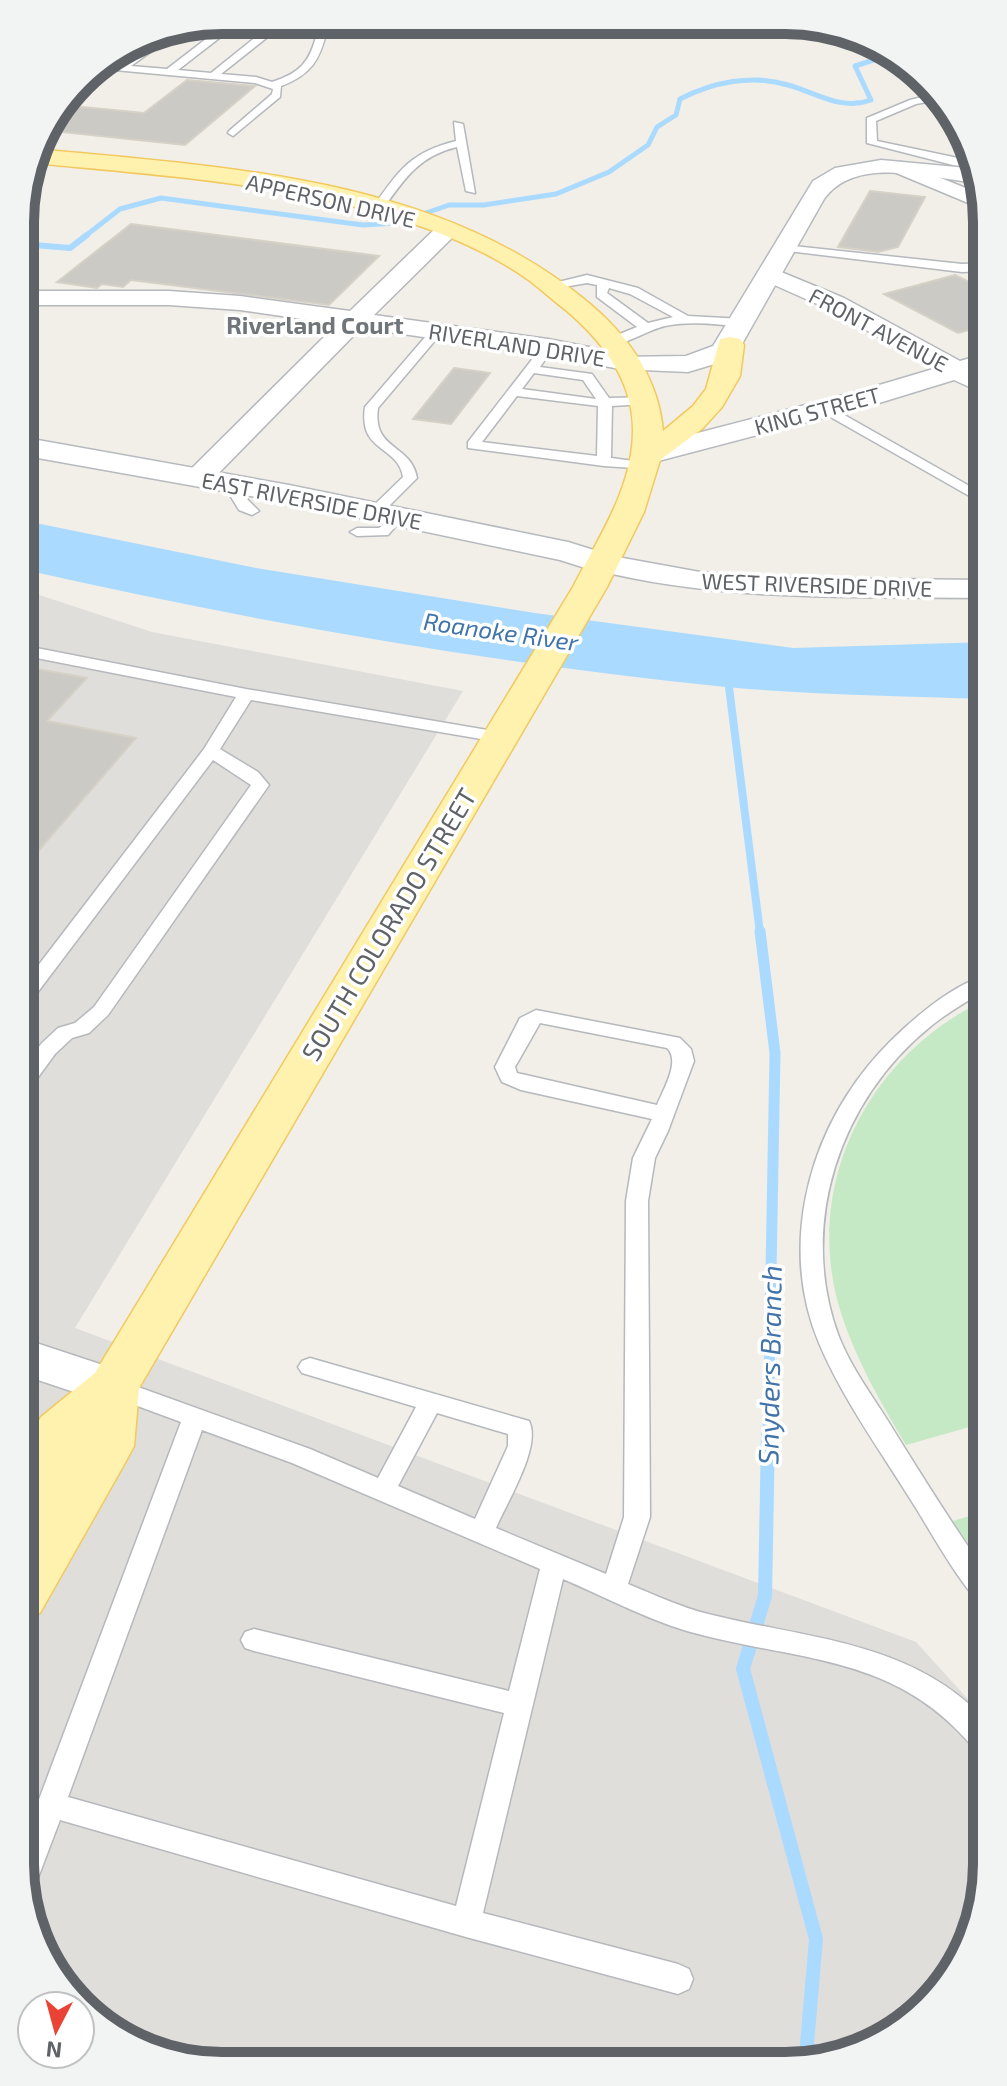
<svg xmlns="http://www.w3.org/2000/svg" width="1007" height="2086" font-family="'Exo 2',sans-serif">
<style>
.industrial{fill:#e0deda}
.green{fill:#c5e8c5}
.water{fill:#aadaff}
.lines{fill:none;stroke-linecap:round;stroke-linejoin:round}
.stream-far4{stroke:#aadaff;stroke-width:5}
.stream-far3{stroke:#aadaff;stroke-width:6}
.stream-far2{stroke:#aadaff;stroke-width:8}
.stream-far1{stroke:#aadaff;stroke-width:11}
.stream{stroke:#aadaff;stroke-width:14}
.building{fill:#cccac5;stroke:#d6d1c6;stroke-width:2}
.lane-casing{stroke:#b5b8bc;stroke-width:3}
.street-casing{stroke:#b5b8bc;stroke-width:3}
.secondary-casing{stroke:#b6babf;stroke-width:3}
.primary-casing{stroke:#f2c960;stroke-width:3}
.lane{fill:#fff;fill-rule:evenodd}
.street{fill:#fff;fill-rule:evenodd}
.secondary{fill:#fff;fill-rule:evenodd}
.primary{fill:#fff2af;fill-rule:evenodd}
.labels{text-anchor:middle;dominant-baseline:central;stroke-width:7;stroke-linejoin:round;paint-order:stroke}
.far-street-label{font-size:22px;fill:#5f6368;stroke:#fff}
.far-neighbourhood-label{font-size:24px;font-weight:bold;fill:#70757a;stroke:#fff}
.far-water-label{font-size:24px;font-style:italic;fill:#4174aa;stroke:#fff}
.street-label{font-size:26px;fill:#5f6368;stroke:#fff}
.water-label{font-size:28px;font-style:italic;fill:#4174aa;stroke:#fff}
.rim{fill:none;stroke:#5f6368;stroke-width:10}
</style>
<rect width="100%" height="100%" fill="#f1efe8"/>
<path class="industrial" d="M21,589l131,43 311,59 -388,637 841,314 71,78v158l-42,109 -95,68 -655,9 -106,-48 -58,-87 -11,-65z"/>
<path class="green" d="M987,999v423l-81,23c-25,-42 -50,-85 -65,-132 -40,-127 26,-258 146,-314z
M987,1511v60l-34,-50z"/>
<path class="water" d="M21,520l235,48 279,45 258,35 194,-6v57c-87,-3 -174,-4 -261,-12 -237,-24 -472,-65 -705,-118z"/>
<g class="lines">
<path class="stream-far4" d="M84,237l36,-28 41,-11 202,27 34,-2 52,-18h35l72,-11 53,-22 39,-27 9,-18 19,-12 4,-16c33,-17 72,-25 108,-14 29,8 53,26 83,15l-16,-34 34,-11"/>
<path class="stream-far3" d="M22,244l48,4 17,-13"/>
<path class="stream-far2" d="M732,677l-3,10 31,246"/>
<path class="stream-far1" d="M760,931l15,122 -7,384"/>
<path class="stream" d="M768,1435l-3,161 -22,73 73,270 -10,117"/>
</g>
<path class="building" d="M187,80l68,6 -70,59 -142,-15 19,-25 82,8z
M870,191l55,6 -27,50 -20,5 -40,-5z
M131,224l248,32 -50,49 -198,-25 -8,7 -21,-3 -5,4 -40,-6z
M955,275l32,16v34l-29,8 -74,-39z
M454,368l36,5 -39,51 -38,-5z
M21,666l66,12 -40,43 89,17 -115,133z"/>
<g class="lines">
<defs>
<path id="lane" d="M190,26l132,1 5,3c-7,30 -16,45 -46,56l-1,11 -47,39 -5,-3 1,-2 43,-37 1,-5 -18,-6 -162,-15 7,-5 21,2 47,-34zM178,32h37l-48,37 -36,-3zM227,32h35l-51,41 -33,-3zM274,32l43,1c-7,29 -17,40 -45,49l-16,-5 -35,-3z
M934,94l4,6 -22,4 -40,17 1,20 100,21 1,6 -25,-3 -86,-22v-25l43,-18z
M454,122l9,2 12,69 -9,-2 -9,-44c-38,9 -53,32 -74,62h-8l-2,-2c26,-37 38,-55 83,-66z
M784,245l178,19 25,-1v8l-25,1 -182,-22 -2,-2z
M587,275l51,13 50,28 55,3 6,4 -6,4c-26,-3 -53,-6 -78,-1 -18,4 -38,19 -55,18v-6l27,-11 -40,-30v-12l-10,-2 -35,6 -6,-4zM609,288l21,6 43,23 -25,6 -41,-30z
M433,328l10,3 -65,77c-6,43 33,35 39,70l-38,38h-10v-6l34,-33c-5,-32 -45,-24 -38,-70z
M544,344l10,3 -14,20 52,7 17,24 40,-1v6l-5,1 -32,2 -1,52 38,5v6l-45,-3 -136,-18v-6zM534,373l49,7 13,19 -74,-10zM517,396l81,10 -1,50 -115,-14z
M825,404l162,92v10l-167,-95 -2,-3z
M247,482l7,4 -9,11 14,14 -7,4 -13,-5 -8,-13 11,-14z
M397,513l7,4 -16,18 -31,1 -7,-4 7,-4h22z
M21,645l225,44 253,43 8,5 -8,5 -248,-42 -31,49 38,23 11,13 -161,230 -19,18 -17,5 -17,16 -27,37 -7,2v-21l20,-28 17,-16 17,-5 19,-16 157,-222 -38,-25 -185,245 -7,2v-19l183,-239 32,-52 -215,-42z
M987,975v14c-19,12 -39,23 -56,37 -91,73 -134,199 -92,311 12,30 32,57 49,84 32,52 64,103 99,153v33c-19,-7 -60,-82 -73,-102 -32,-52 -71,-105 -95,-162 -39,-93 -13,-201 49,-277 26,-32 79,-80 119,-91z
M536,1010l144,28 11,11 3,12 -26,70 -13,27 -7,43 2,316 -22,67c27,11 52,23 80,30 99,25 206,27 279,108v33l-10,-3c-81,-100 -177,-89 -290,-121 -43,-13 -84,-35 -124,-52l-80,334 195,51 11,5 4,10 -4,10 -11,5 -212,-57 -406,-117 -27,71 -8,3 -5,-44 161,-428 -76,-28 -4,-7 4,-7 8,-2 197,71 68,29 38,-71 -114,-34 -4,-6 4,-6 8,-3 219,63c13,25 -22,81 -33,107l110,46 18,-57 2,-316 7,-43 19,-39 -131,-29 -19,-8 -7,-15 25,-49zM540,1023l127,25c14,13 -4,42 -10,57l-140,-32 -2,-6zM437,1413l71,21v12l-33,73 -77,-33zM202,1430l90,33 248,106 -31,122 -255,-62 -9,3 -4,8 4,8 9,3 250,62 -48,193 -388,-109z"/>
<path id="street" d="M901,162l82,33 2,15 -91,-38 -4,-4 4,-4z
M448,222l11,7 -3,5 -82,81 174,24 82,16 9,3 4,5 -4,5 -9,3 -82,-16 -187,-27 -152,155 -10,2 -10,-2 -4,-6 4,-6 148,-147 -97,-14 -71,-5h-147v-14h147l71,5 110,15 90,-87z
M769,267l75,31 116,63 27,-8v16l-30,9 -9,-3 -122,-67 -65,-29 -4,-5 4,-5z
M601,554l99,18 76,6 211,2v18c-133,-1 -266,4 -396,-29l-5,-6 5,-6z
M21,1338l109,36 7,13 -7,13 -17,5 -93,-31z"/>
<path id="secondary" d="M881,160l97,9 3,14c-47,-3 -124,-30 -157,16l-90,159 -46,14 -68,-3 -4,-6 4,-6 66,-1 27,-10 100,-165 22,-13z
M957,362l30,13v20l-33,-15 -75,23 -232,61 -11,-3 -4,-6 4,-6 223,-58z
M21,437l268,48 279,57 45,14 4,7 -4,7 -12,3 -41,-13 -271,-57 -268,-48z"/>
<path id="primary" d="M36,149c186,18 397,27 548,150 42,34 74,76 79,132l30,-25 13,-17 14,-50 10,-2 10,2 4,6 -4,31 -18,31 -19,21 -43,32 -16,52 -37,75 -468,801 -5,58 -8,15 -86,152 -20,7v-76l18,-29 -18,6v-70l21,-34 54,-44 478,-786c25,-49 60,-99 60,-157 0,-49 -30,-88 -65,-118 -13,-10 -25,-21 -38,-31 -128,-92 -343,-103 -496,-118z"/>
</defs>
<use href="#lane" class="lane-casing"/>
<use href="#street" class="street-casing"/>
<use href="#secondary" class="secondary-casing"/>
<use href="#primary" class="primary-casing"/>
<use href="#lane" class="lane"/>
<use href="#street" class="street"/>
<use href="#secondary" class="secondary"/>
<use href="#primary" class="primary"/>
</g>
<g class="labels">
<g class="far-street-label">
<text transform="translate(331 200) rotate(13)">APPERSON DRIVE</text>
<text transform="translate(879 329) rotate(28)">FRONT AVENUE</text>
<text transform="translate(517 344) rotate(9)">RIVERLAND DRIVE</text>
<text transform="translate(817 410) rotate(-15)">KING STREET</text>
<text transform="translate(312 500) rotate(11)">EAST RIVERSIDE DRIVE</text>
<text transform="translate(817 584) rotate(2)">WEST RIVERSIDE DRIVE</text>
</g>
<g class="far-neighbourhood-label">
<text x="315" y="324">Riverland Court</text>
</g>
<g class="far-water-label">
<text transform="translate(501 631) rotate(8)">Roanoke River</text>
</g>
<g class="street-label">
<text transform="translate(388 924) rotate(-59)">SOUTH COLORADO STREET</text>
</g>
<g class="water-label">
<text transform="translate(769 1365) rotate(-89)">Snyders Branch</text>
</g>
</g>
<path d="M0 0H1007V2086H0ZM222 34H785A188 188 0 0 1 973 222V1864A188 188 0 0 1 785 2052H222A188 188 0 0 1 34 1864V222A188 188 0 0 1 222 34Z" fill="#f2f3f3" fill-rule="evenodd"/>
<path class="rim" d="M222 34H785A188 188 0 0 1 973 222V1864A188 188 0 0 1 785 2052H222A188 188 0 0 1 34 1864V222A188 188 0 0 1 222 34Z"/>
<g transform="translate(56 2030) rotate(186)"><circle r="38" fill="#ffffff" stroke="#bfc1c3" stroke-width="2"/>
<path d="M0-6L14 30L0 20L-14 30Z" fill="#ea4335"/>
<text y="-12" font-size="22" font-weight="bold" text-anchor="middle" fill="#5f6368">N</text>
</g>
</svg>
